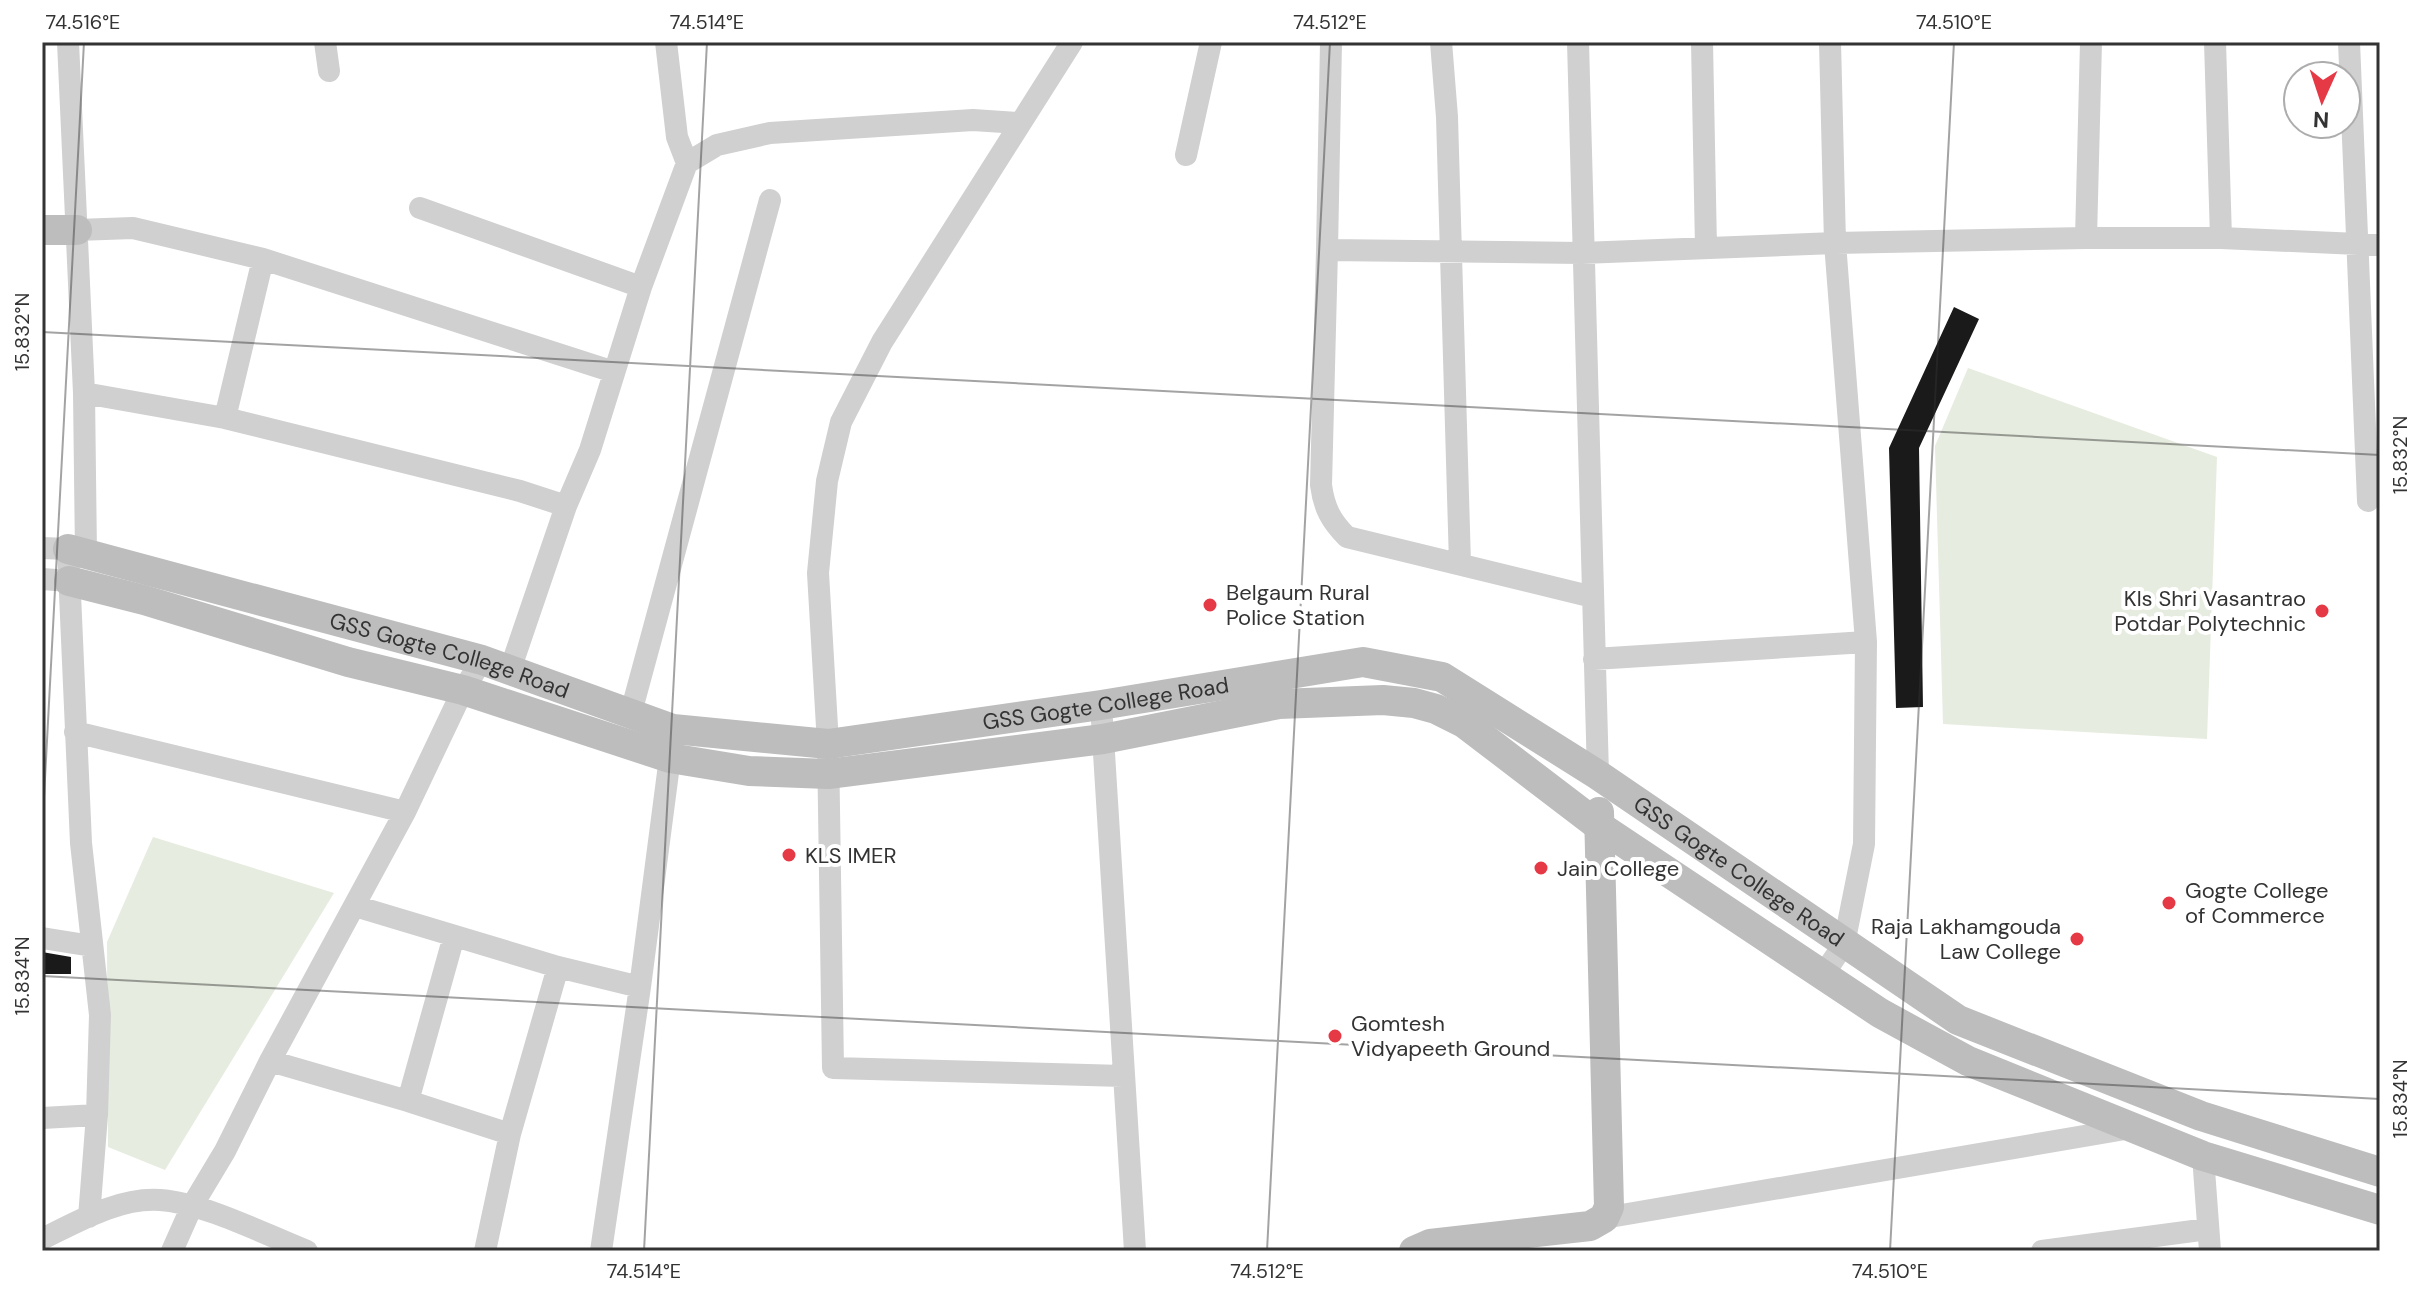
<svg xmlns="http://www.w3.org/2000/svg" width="2422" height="1293" font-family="'DM Sans',sans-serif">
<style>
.green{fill:#e6ecdf}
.building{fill:#1a1a1a}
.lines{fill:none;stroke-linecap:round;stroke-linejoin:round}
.street{stroke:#d0d0d0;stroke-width:22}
.secondary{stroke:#bdbdbd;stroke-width:30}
.ticks{fill:none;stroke:#333;stroke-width:2;stroke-opacity:0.45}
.poi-dot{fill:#e63946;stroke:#fff;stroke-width:3}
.labels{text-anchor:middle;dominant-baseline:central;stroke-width:8;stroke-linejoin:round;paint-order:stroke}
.poi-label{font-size:22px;fill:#333;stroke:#fff;text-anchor:start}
.street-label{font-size:22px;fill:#333;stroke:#fff}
.neatline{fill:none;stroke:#333;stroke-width:3}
.ticks-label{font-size:20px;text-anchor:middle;fill:#333}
</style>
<rect width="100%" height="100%" fill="#fff"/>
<path class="green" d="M1968,368l249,89 -10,282 -264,-15 -8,-278z
M153,837l181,56 -169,277 -57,-23 -1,-205z"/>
<path class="building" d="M1954,307l25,12 -60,129 4,259 -27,1 -7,-260z
M42,952l29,5v17h-29z"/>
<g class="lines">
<path class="street" d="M68,42l16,351 2,162
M325,42l4,29
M666,42l11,95 10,26
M1072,42l-190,300 -41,80 -14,59 -9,92 10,171 5,324 290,8
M1331,42l-4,208 255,3 253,-10 251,-5h135l159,7
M1441,42l6,75 13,447
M1578,42l20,733
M1702,42l4,206
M2215,42l6,196
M2349,42l19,459
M1186,155l25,-113
M420,208l221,79
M77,230l56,-2 130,31 351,113
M2086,238l5,-196
M1327,250l-6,235c3,23 10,36 26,52l246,60
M84,393l141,25 295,73 46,15
M225,418l38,-159
M42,548l26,1 13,294 19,172 -3,100 -8,102
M42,579l27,2
M1594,659l272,-17
M510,670l56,-164 24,-56 51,-163 46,-124 30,-18 53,-12 203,-13 46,3
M1101,705l34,546
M630,716l140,-516
M75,732l330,80
M355,906l203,61 82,20
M42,938l50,8
M1823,975l21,-31 20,-100 2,-202 -31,-399 -5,-201
M270,1061l138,40 102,33
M408,1101l46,-165
M42,1118l55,-3
M2203,1156l7,95
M1604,1218l527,-90
M42,1239c35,-17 77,-42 118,-39 44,3 104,34 147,51
M172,1251l20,-45 33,-55 45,-90 135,-249 58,-122 19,-30
M485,1251l25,-117 48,-167
M601,1251l39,-264 32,-245
M2042,1251l166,-22"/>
<g class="secondary">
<path d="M42,230h35"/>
<path id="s1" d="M68,549l414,111 191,69 155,15 273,-39 262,-43 79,15 156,98 360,245 243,96 179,56"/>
<path d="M69,581l75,19 204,62 115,28 207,68 79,13 79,3 275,-35 176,-35 104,-4 31,3 22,6 28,14 135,103 281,187 88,48 235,95 177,54"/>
<path d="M1414,1251l16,-7 160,-18 14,-8 5,-11 -10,-395"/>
</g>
</g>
<path class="ticks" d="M42,332l2338,123M42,835l42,-793M42,976l2338,123M644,1251l63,-1209M1267,1251l63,-1209M1890,1251l64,-1209"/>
<g class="poi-dot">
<circle cx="1210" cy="605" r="8"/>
<circle cx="2322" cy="611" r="8"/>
<circle cx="789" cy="855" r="8"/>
<circle cx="1541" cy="868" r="8"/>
<circle cx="2169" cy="903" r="8"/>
<circle cx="2077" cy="939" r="8"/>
<circle cx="1335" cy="1036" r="8"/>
</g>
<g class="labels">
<g class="poi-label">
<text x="1226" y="592">Belgaum Rural<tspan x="1226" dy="25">Police Station</tspan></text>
<text x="2306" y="598" text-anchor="end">Kls Shri Vasantrao<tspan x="2306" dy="25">Potdar Polytechnic</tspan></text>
<text x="805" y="855">KLS IMER</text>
<text x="1557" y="868">Jain College</text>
<text x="2185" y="890">Gogte College<tspan x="2185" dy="25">of Commerce</tspan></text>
<text x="2061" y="926" text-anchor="end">Raja Lakhamgouda<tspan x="2061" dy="25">Law College</tspan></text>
<text x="1351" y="1023">Gomtesh<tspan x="1351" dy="25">Vidyapeeth Ground</tspan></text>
</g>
<g class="street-label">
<text stroke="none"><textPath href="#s1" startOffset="396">GSS Gogte College Road</textPath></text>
<text stroke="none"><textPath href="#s1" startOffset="1068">GSS Gogte College Road</textPath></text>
<text stroke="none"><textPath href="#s1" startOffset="1764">GSS Gogte College Road</textPath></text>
</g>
</g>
<rect width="2422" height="1293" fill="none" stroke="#ffffff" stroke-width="88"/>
<g transform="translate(2322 100) rotate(183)"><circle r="38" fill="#ffffff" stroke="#adadad" stroke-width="2"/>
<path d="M0-6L14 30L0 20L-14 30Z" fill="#e63946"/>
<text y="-12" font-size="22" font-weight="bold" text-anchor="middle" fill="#333333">N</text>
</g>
<rect x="44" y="44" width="2334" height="1205" class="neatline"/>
<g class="ticks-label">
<text x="83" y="29">74.516°E</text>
<text x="707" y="29">74.514°E</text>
<text x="1330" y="29">74.512°E</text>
<text x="1954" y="29">74.510°E</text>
<text transform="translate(22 332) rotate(-90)" y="7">15.832°N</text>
<text transform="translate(2400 455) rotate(-90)" y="7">15.832°N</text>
<text transform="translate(22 976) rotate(-90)" y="7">15.834°N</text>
<text transform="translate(2400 1099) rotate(-90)" y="7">15.834°N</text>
<text x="644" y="1278">74.514°E</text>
<text x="1267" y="1278">74.512°E</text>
<text x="1890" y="1278">74.510°E</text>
</g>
</svg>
